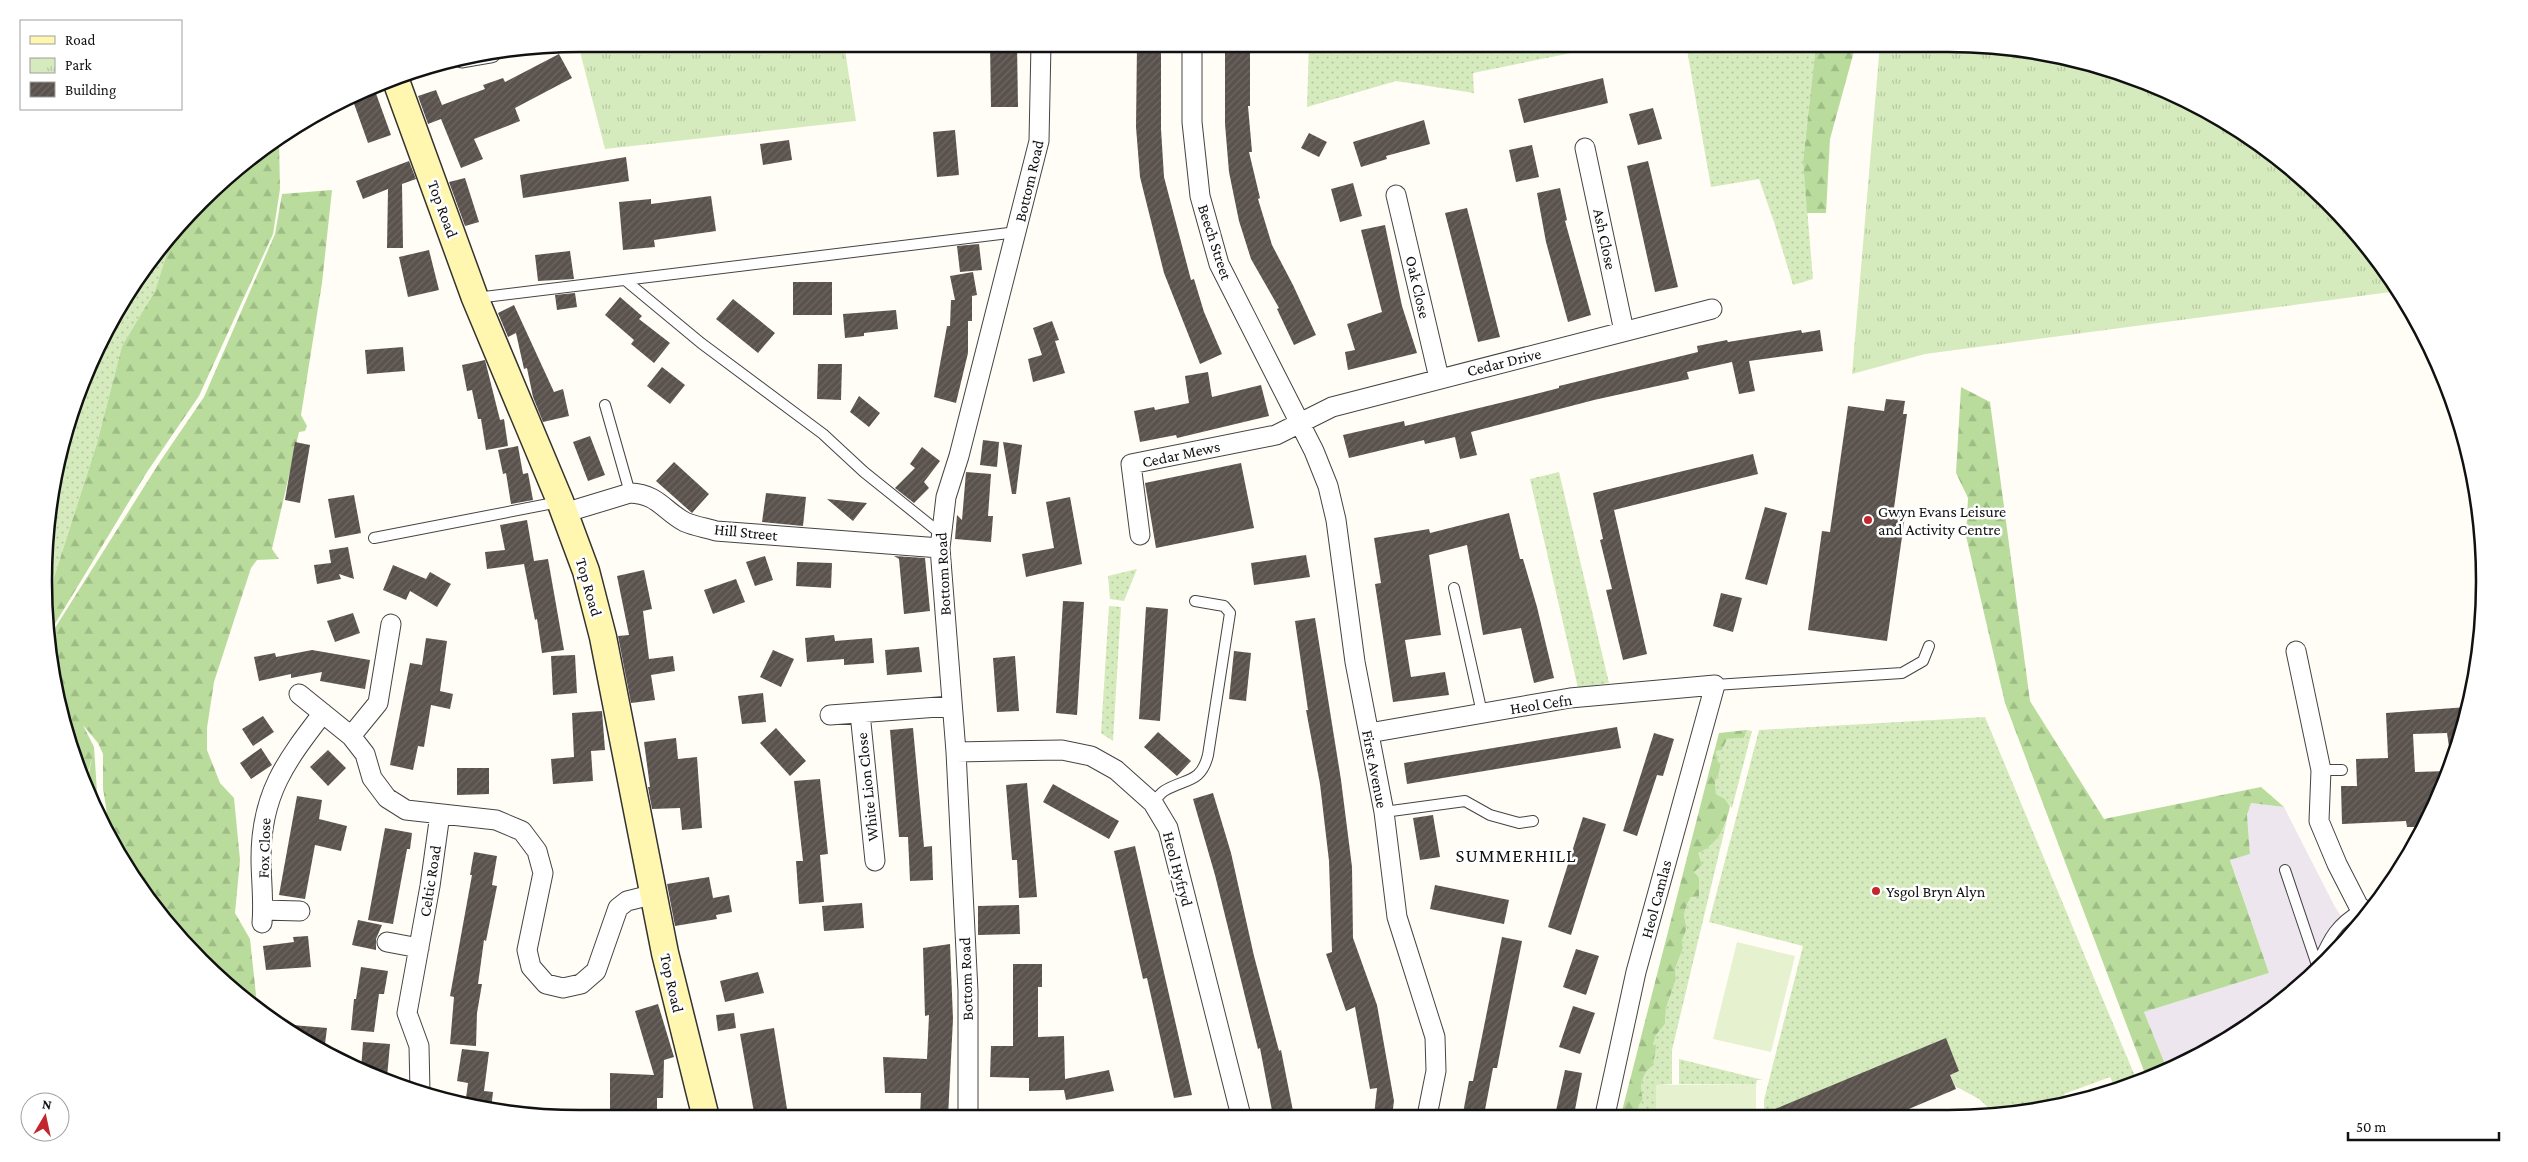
<svg xmlns="http://www.w3.org/2000/svg" width="2528" height="1162" font-family="'Crimson Pro',serif">
<style>
.industrial{fill:#eee6ef}
.grass{fill:url(#grass-dots)}
.forest{fill:url(#forest-firs)}
.park{fill:url(#park-tufts)}
.pitch{fill:#e6f2cf}
.building{fill:url(#building-hatch)}
.lines{fill:none;stroke-linecap:round;stroke-linejoin:round}
.lane-casing{stroke:#444;stroke-width:12}
.street-casing{stroke:#444;stroke-width:21}
.secondary-casing{stroke:#333;stroke-width:29}
.lane{stroke:#fff;stroke-width:10}
.street{stroke:#fff;stroke-width:19}
.secondary{stroke:#fff6b0;stroke-width:26}
.poi-dot{fill:#c4262e;stroke:#fff;stroke-width:2}
.labels{text-anchor:middle;dominant-baseline:central;stroke-width:5;stroke-linejoin:round;paint-order:stroke}
.street-label{font-size:16px;fill:#111;stroke:#fff}
.poi-label{font-size:16px;fill:#111;stroke:#fff;text-anchor:start}
.quarter-label{font-size:19px;letter-spacing:1px;fill:#111;stroke:#fff}
.rim{fill:none;stroke:#111;stroke-width:2.5}
</style>
<defs>
<pattern id="grass-dots" width="8" height="8" patternUnits="userSpaceOnUse" patternTransform="scale(1.25)"><rect width="8" height="8" fill="#d5ebbd"/><path d="M2 2h.1M6 6h.1" fill="none" stroke="#b6c8a1" stroke-width="1.8" stroke-linecap="round"/></pattern>
<pattern id="forest-firs" width="22" height="20" patternUnits="userSpaceOnUse" patternTransform="scale(1.25)"><rect width="22" height="20" fill="#b9dc9c"/><path d="M5 1l3.5 6h-7zM16 11l3.5 6h-7z" fill="#9ebc85"/></pattern>
<pattern id="park-tufts" width="24" height="20" patternUnits="userSpaceOnUse" patternTransform="scale(1.25)"><rect width="24" height="20" fill="#d5ebbd"/><path d="M3 7l-1-3M5 7V3M7 7l1-3M15 17l-1-3M17 17v-4M19 17l1-3" fill="none" stroke="#b6c8a1"/></pattern>
<pattern id="building-hatch" width="6" height="6" patternUnits="userSpaceOnUse" patternTransform="scale(1.25)"><rect width="6" height="6" fill="#5a524d"/><path d="M-1 1l2-2M0 6l6-6M5 7l2-2" fill="none" stroke="#6d6662"/></pattern>
</defs>
<rect width="100%" height="100%" fill="#fffdf5"/>
<path class="industrial" d="M2251,803l33,4 51,100 16,24 -77,76 -107,62 -23,-57 125,-39 -39,-114 20,-5 -3,-39z"/>
<path class="grass" d="M1309,44h164l10,7 61,-7h37v7l-108,22 1,20 -78,-12 -89,26z
M1686,44h130l-13,117 10,118 -20,6 -19,-63 -15,-43 -48,8z
M173,234l-18,57 -33,55 -25,97 -48,150 -4,2 -1,-14c3,-34 5,-69 10,-103 11,-77 66,-187 119,-244z
M1559,472l50,211 -31,5 -48,-209z
M1137,569l-13,32 -14,-2 -2,-23z
M1109,606l12,1 -8,134 -12,-8z
M1985,717l152,364 -22,6 -5,-10 -46,17 2,7 -49,13h-22l-16,-15 -24,-13 -5,-11 9,-4 -13,-32 -158,65 4,10h-28v-14l39,-154 -94,-24 50,-192z
M1747,730l5,1 -20,77 -7,-9 -9,-5 -1,-13 3,-4 3,-14 -3,-1 -2,-11 6,-1 5,-11 17,-1z
M1727,820l-55,230v34l-16,1v30h-23l10,-16c-4,-13 -1,-27 11,-34l-1,-6 3,-13 -3,-1 3,-10 9,-11 1,-16 10,-29 -1,-10 8,-21 -1,-7 5,-14c-5,-12 -2,-19 4,-30h8v-20l-5,-5 4,-20c15,-4 23,-18 29,-32z
M1679,1059l84,21h-6l-1,4h-77z"/>
<path class="forest" d="M1816,44h40l-26,95 -4,74h-19l-4,-52z
M279,140l1,49 -7,45 -74,162 -52,76 -100,165 -1,-24 3,-20 48,-150 25,-97 33,-55 18,-57 54,-57z
M332,190l-10,93 -21,132 6,11 -2,5 -6,1 -27,117 7,10 -22,1 -6,8 -37,114 -7,46v22l13,33 14,15 6,62 -5,53 15,26 6,56 -1,10 -28,-20 -50,-50 -61,-86 -5,-9 -8,-52v-34l-5,-11 -15,-18 11,22 3,45 7,32 -18,-40 7,-29 -8,28 -13,-29 -24,-103v-12l113,-179 43,-63 71,-163 7,-40z
M1961,387l29,15 40,299 74,118 157,-32 23,20 -33,-4 -4,12 3,39 -20,6 39,113 -125,39 23,57 -20,10 -142,-376 -39,-167 2,-38 -12,-25z
M1747,730l-3,8 -17,1 -5,11 -6,1 2,11 3,1 -3,14 -3,4 1,13 9,5 5,7c-4,20 -12,39 -32,47l4,12 -8,7 5,5v20h-8c-6,11 -9,18 -4,30l-5,14 1,7 -8,21 1,10 -10,29 -1,16 -9,11 -3,10h3c0,8 -3,13 -2,20 -12,7 -15,21 -11,34l-10,16h-12l98,-382z"/>
<path class="park" d="M578,44h266l12,77 -251,28z
M1880,44h67l105,10 100,31 93,49 82,67 67,81 4,9 -473,63 -73,20z"/>
<path class="pitch" d="M1737,942l58,14 -24,96 -58,-13z
M1756,1084v30l-100,1v-30z"/>
<path class="building" d="M990,44h27l1,63h-27z
M1137,44h24v85l3,48 27,103 3,-1 10,33 18,42 -22,10 -36,-91 -24,-96 -4,-50z
M1225,44h25v62h-2l4,46h-3l11,46 -2,1 14,46 21,40 23,50 -22,10 -17,-36 2,-1 -28,-49 -12,-38 -10,-49 -4,-48z
M559,54l13,24 -57,30 5,13 -46,18 9,20 -22,9 -20,-49 -13,5 -10,-28 18,-6 6,15 43,-16 -2,-4 20,-7 2,4z
M1603,78l5,25 -84,20 -6,-24z
M374,88l17,47 -23,8 -16,-45z
M1653,108l9,31 -24,6 -9,-31z
M1424,120l6,24 -44,12 1,3 -26,8 -8,-25z
M955,130l4,45 -22,2 -4,-45z
M1309,133l18,9 -8,15 -18,-9z
M789,140l3,20 -29,5 -3,-21z
M1532,145l7,32 -23,5 -7,-32z
M626,157l3,24 -106,17 -3,-23z
M409,161l7,18 -14,5 1,64h-16l1,-59 -25,10 -7,-18z
M1648,161l30,126 -23,5 -28,-126z
M465,178l14,44 -14,4 -16,-44z
M1353,183l9,33 -22,6 -9,-33z
M1560,188l7,32 -2,1 26,94 -23,7 -22,-80 -9,-49z
M711,196l5,35 -62,9 1,7 -32,3 -4,-48 32,-3v5z
M1467,208l33,129 -22,5 -33,-129z
M1385,225l17,81 15,47 -69,17 -3,-18 10,-2 -8,-26 35,-12 -21,-82z
M979,244l3,26 -22,2 -3,-26z
M429,250l10,40 -31,7 -9,-40z
M570,251l4,28 -36,2 -3,-26z
M973,272l4,23 -5,1v25h-4v32l-12,50 -22,-6 13,-71h3l1,-26h4l-5,-24z
M793,282h39v33h-39z
M575,293l2,14 -20,3 -2,-15z
M620,297l22,19 -3,3 31,24 -16,20 -23,-19 3,-4 -29,-25z
M733,299l42,34 -17,20 -42,-34z
M514,305l40,87 9,-3 6,27 -26,6 -10,-25 -6,-29 -3,1 -8,-36 -8,4 -10,-24z
M896,310l2,19 -34,4v3l-19,2 -2,-24z
M1052,321l7,19 -4,1 10,32 -32,9 -5,-23 14,-4 -9,-27z
M1801,330l1,3 18,-3 3,21 -74,10 6,30 -16,3 -7,-32 -45,10 2,7 -95,21 -123,32 6,23 -17,4 -5,-22 -30,7 -1,-4 -75,18 -6,-23 61,-14 1,5 107,-26 47,-12v-2l139,-34 -1,-6 30,-6 1,2z
M403,347l2,24 -38,3 -2,-24z
M485,360l15,60 4,-1 4,27 -22,4 -5,-31h-3l-6,-29 -5,1 -5,-26z
M818,364h24l-1,36 -24,-1z
M662,367l23,18 -15,19 -23,-18z
M1208,372l4,25 49,-12 8,31 -92,22 -1,-3 -36,7 -6,-31 20,-4 1,3 34,-7 -4,-27z
M859,396l21,17 -11,14 -19,-15z
M1886,399l19,2 -2,13h4l-13,94 12,1 -19,132 -79,-11 14,-99 8,1 18,-126 36,5z
M590,436l15,39 -17,6 -15,-39z
M983,440l16,2 -2,25 -17,-2z
M295,442l15,3 -10,58 -15,-3z
M1003,442l19,3 -6,49h-4z
M518,446l5,28 5,-1 5,27 -22,4 -5,-31 -3,1 -5,-24z
M922,447l18,14 -16,21 5,6 -15,15 -19,-15 20,-20 -5,-4z
M1753,454l5,20 -144,36 33,144 -24,6 -17,-70 6,-1 -12,-49 3,-1 -10,-46z
M674,462l35,32 -17,19 -36,-32z
M1241,463l13,65 -98,20 -11,-65z
M966,472l25,2 -3,42h5l-2,26 -36,-3 2,-24 5,5z
M766,493l40,4 -3,29 -41,-4z
M354,495l7,38 -26,5 -7,-39z
M1070,497l12,67 -56,13 -4,-23 32,-6 -8,-46z
M827,499l40,4 -14,18z
M1765,507l22,6 -20,72 -22,-6z
M1509,513l11,46h3l14,48 17,71 -20,5 -13,-55 -38,7 -16,-90 -38,10 12,80 -36,5 6,37 34,-5 4,23 -56,7 -18,-118 6,-1 -7,-45 55,-9 1,4z
M527,520l7,41 14,-2 16,91 -22,3 -5,-34 -2,1 -11,-56 -37,5 -2,-17 20,-2 -5,-25z
M348,547l6,32 -15,-5 2,5 -24,5 -3,-19 17,-2 -2,-13z
M1306,555l4,22 -56,8 -3,-22z
M765,556l8,24 -18,6 -9,-24z
M894,556l31,2 5,53 -26,3 -5,-55z
M797,562l35,1 -1,25 -35,-2z
M393,565l33,14 4,-7 21,12 -14,23 -27,-16 -4,9 -23,-10z
M644,570l8,39 -9,2 6,48 24,-3 2,15 -24,4 4,25 -24,3 -13,-67 11,-1 -12,-59z
M736,579l9,23 -32,12 -9,-24z
M1721,593l21,5 -9,34 -20,-6z
M1063,601l21,1 -7,113 -21,-2z
M1146,607l22,2 -8,112 -21,-2z
M353,613l7,20 -25,9 -8,-21z
M1315,618l26,162 11,87 1,71 24,67 17,96 -2,15h-18l3,-28 -7,1 -15,-82 -9,4 -20,-57 6,-2 -3,-91 -9,-77 -14,-74h2l-13,-89z
M834,635l1,6 37,-3 2,25 -30,2v-6l-37,3 -2,-24z
M426,638l21,3 -7,50 13,3 -3,15 -19,-4 -7,42 -6,-1 -5,24 -23,-5 20,-102 12,2z
M919,647l3,25 -35,3 -2,-25z
M312,650l58,10 -5,29 -45,-8 2,-9 -31,6v-4l-32,7 -5,-24 21,-4 1,4z
M773,650l21,9 -13,28 -21,-10z
M1234,651l17,2 -5,48 -17,-2z
M575,655l2,38 -24,2 -2,-39z
M1015,656l4,55 -22,1 -4,-54z
M763,693l3,29 -24,2 -4,-28z
M2467,707l-16,53 -4,-27 -34,1 2,38 33,-1 -5,15 -23,41h-13l-1,-6 -64,3 -1,-38h16l-1,-27 32,-1 -2,-45z
M602,711l3,39 -14,1 2,30 -40,3 -2,-25 23,-2 -2,-44z
M263,716l11,16 -21,14 -11,-17z
M1617,727l4,21 -214,36 -3,-21z
M776,728l30,33 -16,15 -30,-33z
M913,728l11,119 8,-1 1,34 -23,1 -2,-44h-9l-9,-107z
M1158,732l33,29 -14,15 -33,-29z
M1654,733l20,6 -11,37 -6,-1 -20,61 -14,-5z
M676,738l2,21 19,-2 5,71 -20,2 -2,-22 -28,1 -4,-22h2l-6,-45z
M261,748l11,17 -21,14 -11,-16z
M328,750l18,18 -18,18 -18,-19z
M457,768h32v26l-32,1z
M820,779l8,75 -8,1 4,47 -25,2 -3,-43h7l-9,-80z
M1027,783l10,114 -18,1 -2,-38h-5l-6,-75z
M1053,784l66,37 -10,18 -66,-37z
M1213,793l18,60 23,103 25,95 2,-1 13,66h-21l-13,-68 -2,1 -43,-174 -22,-76z
M297,796l25,4 -3,19 28,7 -6,25 -26,-6 -10,54 -26,-4z
M1433,815l7,42 -20,3 -7,-42z
M1583,817l23,7 -35,111 -23,-8z
M385,828l27,5 -2,16h-3l-14,75 -25,-4z
M1135,846l57,249 -18,3 -27,-120 -4,1 -29,-128z
M474,852l23,4 -5,29 5,1 -11,55 -2,-1 -6,44h4l-5,29 -1,33 -26,-2 4,-47 -4,-1 22,-121h-2z
M709,877l4,21 16,-3 3,17 -16,3 1,4 -42,7 -8,-42z
M1435,885l74,15 -5,24 -74,-15z
M862,903l2,25 -40,3 -2,-25z
M1019,905l1,29 -42,1v-29z
M358,920l24,5 -6,14v11l-24,-5z
M308,936l3,31 -45,3 -3,-24 31,-4 -1,-5z
M1502,937l20,4 -25,127h-4l-9,47 -21,-2 6,-32h4z
M950,944l3,75 -5,98h-28l1,-24h-36l-2,-36 44,2 2,-44 -4,1 -2,-68z
M1576,949l23,7 -13,39 -23,-8z
M1013,964h29v23h-4v50l26,-1 1,43 44,-9 5,21 -48,9 -2,-10 -35,1v-13l-39,-1 1,-31h22z
M361,967l27,4 -4,23h-5l-5,38 -23,-2 3,-31h2z
M758,972l6,21 -39,9 -5,-21z
M658,1004l16,53 -10,3 -1,38h-6v20h-47v-45l44,2 -19,-64z
M1573,1006l22,7 -15,41 -21,-7z
M734,1013l2,15 -18,3 -2,-16z
M281,1024l46,4 -3,24 -12,-6z
M774,1028l13,81 -9,2 1,7h-24l-15,-84z
M1946,1038l13,33 -9,4 6,14 -59,25h-134z
M363,1042l27,2 -3,33 -15,-1 -11,-6z
M462,1049l27,3 -5,39 9,1 -2,17 -26,-4 3,-22 -11,-2z
M1565,1070l17,3 -8,42h-19z"/>
<g class="lines">
<defs>
<path id="lane" d="M625,280l76,63 122,91 41,38 76,61
M476,298l541,-66
M605,405l25,88
M374,538l185,-36
M1454,588l28,125
M1715,685l187,-12 21,-12 6,-15
M2321,770h21
M1153,803c3,-4 7,-9 11,-12 21,-13 37,-7 44,-36l22,-142 -6,-7 -29,-5
M1384,812l81,-11 25,14 29,8 14,-2
M2285,870l32,95
M2317,964c12,-26 18,-40 44,-55"/>
<path id="street" d="M1192,44v78l8,74 19,68 95,187 14,35 8,34 19,142 29,150 13,105 38,120 1,34 -9,45
M462,58l29,-5
M1585,148l39,183
M1396,195l43,183
M564,513l66,-20c28,1 34,18 55,29 9,4 21,6 31,9l224,17
M1140,535l-9,-71 145,-29 56,-28 380,-98
M2296,651l25,119 -2,51 18,43 21,41 9,9
M299,694l52,42 14,18 7,24 15,20 19,12 90,10 26,11 15,20 6,22 -16,77 4,17 15,17 17,4 18,-4 15,-13 22,-63 9,-7 28,-7
M860,713l15,148
M830,715l122,-9
M1369,733l201,-35 145,-13 -79,287 -31,143
M351,736l27,-33 13,-79
M956,752l106,-2 29,6 25,14 37,33 15,25 73,288
M263,910l37,1
M262,923c2,-22 -1,-43 -1,-65 0,-64 25,-97 62,-145
M387,942l32,6
M420,1091l-1,-45 -12,-33 23,-127 10,-72
M968,1117v-126l-12,-239 -16,-204 6,-51 13,-41 80,-315 2,-97"/>
<path id="secondary" d="M395,78l80,220 85,203 26,70 17,66 62,316 41,165"/>
</defs>
<use href="#lane" class="lane-casing"/>
<use href="#street" class="street-casing"/>
<use href="#secondary" class="secondary-casing"/>
<use href="#lane" class="lane"/>
<use href="#street" class="street"/>
<use href="#secondary" class="secondary"/>
</g>
<g class="poi-dot">
<circle cx="1868" cy="520" r="5"/>
<circle cx="1876" cy="891" r="5"/>
</g>
<g class="labels">
<g class="street-label">
<text transform="translate(1029 181) rotate(-77)">Bottom Road</text>
<text transform="translate(443 209) rotate(70)">Top Road</text>
<text transform="translate(1605 239) rotate(78)">Ash Close</text>
<text transform="translate(1215 242) rotate(72)">Beech Street</text>
<text transform="translate(1418 287) rotate(77)">Oak Close</text>
<text transform="translate(1504 362) rotate(-14)">Cedar Drive</text>
<text transform="translate(1181 454) rotate(-12)">Cedar Mews</text>
<text transform="translate(746 532) rotate(6)">Hill Street</text>
<text transform="translate(943 574) rotate(-93)">Bottom Road</text>
<text transform="translate(589 587) rotate(74)">Top Road</text>
<text transform="translate(1541 704) rotate(-9)">Heol Cefn</text>
<text transform="translate(1375 769) rotate(79)">First Avenue</text>
<text transform="translate(867 787) rotate(-96)">White Lion Close</text>
<text transform="translate(264 848) rotate(-88)">Fox Close</text>
<text transform="translate(1178 869) rotate(75)">Heol Hyfryd</text>
<text transform="translate(430 881) rotate(-81)">Celtic Road</text>
<text transform="translate(1656 899) rotate(-75)">Heol Camlas</text>
<text transform="translate(966 979) rotate(-92)">Bottom Road</text>
<text transform="translate(672 983) rotate(77)">Top Road</text>
</g>
<g class="poi-label">
<text x="1878" y="511">Gwyn Evans Leisure<tspan x="1878" dy="18">and Activity Centre</tspan></text>
<text x="1886" y="891">Ysgol Bryn Alyn</text>
</g>
<g class="quarter-label">
<text x="1516" y="855">SUMMERHILL</text>
</g>
</g>
<path d="M0 0H2528V1162H0ZM580 52H1948A528 528 0 0 1 2476 580V582A528 528 0 0 1 1948 1110H580A528 528 0 0 1 52 582V580A528 528 0 0 1 580 52Z" fill="#fff" fill-rule="evenodd"/>
<path class="rim" d="M580 52H1948A528 528 0 0 1 2476 580V582A528 528 0 0 1 1948 1110H580A528 528 0 0 1 52 582V580A528 528 0 0 1 580 52Z"/>
<rect x="20" y="20" width="162" height="90" fill="#ffffff" stroke="#a0a0a0"/>
<rect x="30" y="36" width="25" height="8" fill="#fff6b0" stroke="#a0a0a0"/>
<text x="65" y="45" font-size="15" fill="#111111">Road</text>
<rect x="30" y="58" width="25" height="15" fill="url(#park-tufts)" stroke="#a0a0a0"/>
<text x="65" y="70" font-size="15" fill="#111111">Park</text>
<rect x="30" y="82" width="25" height="15" fill="url(#building-hatch)" stroke="#a0a0a0"/>
<text x="65" y="95" font-size="15" fill="#111111">Building</text>
<g transform="translate(45 1117) rotate(9)"><circle r="24" fill="#ffffff" stroke="#a0a0a0"/>
<path d="M0-4L9 19L0 12L-9 19Z" fill="#c4262e"/>
<text y="-8" font-size="14" font-weight="bold" text-anchor="middle" fill="#111111">N</text>
</g>
<path d="M2348 1132v8h151v-8" fill="none" stroke="#111111" stroke-width="2.5"/>
<text x="2356" y="1132" font-size="15" fill="#111111" stroke="#ffffff" stroke-width="4" paint-order="stroke">50 m</text>
</svg>
